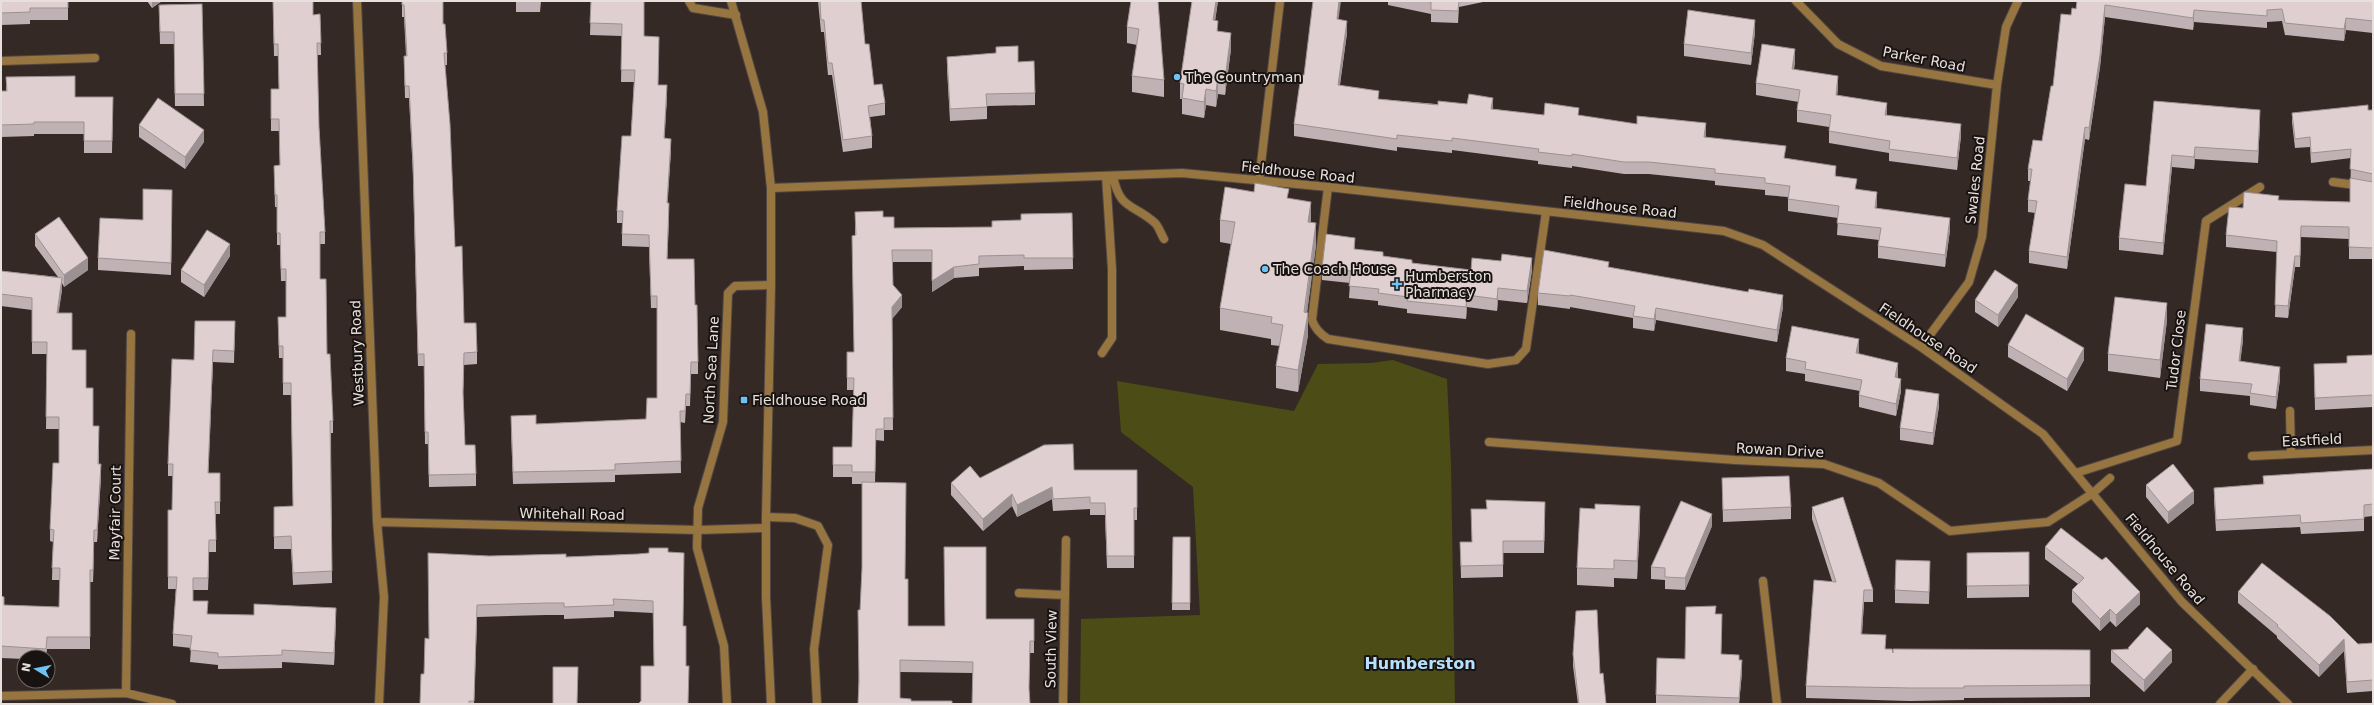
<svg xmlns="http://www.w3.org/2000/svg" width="2374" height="705" font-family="'DejaVu Sans',sans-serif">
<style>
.green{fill:#4b4c16}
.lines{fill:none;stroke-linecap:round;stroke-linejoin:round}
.service-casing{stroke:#524642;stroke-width:10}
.minor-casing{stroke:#524642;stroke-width:10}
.tertiary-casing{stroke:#524642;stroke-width:10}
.service{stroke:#977540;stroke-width:8}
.minor{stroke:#977540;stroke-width:8}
.tertiary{stroke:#977540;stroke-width:8}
.wall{fill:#c0b2b4}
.shaded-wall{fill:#9c9192}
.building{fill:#dfcfd1;stroke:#9c9192}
.poi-dot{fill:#6fc2f4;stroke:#181311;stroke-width:1.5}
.labels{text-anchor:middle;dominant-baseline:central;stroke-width:4;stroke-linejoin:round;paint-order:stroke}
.street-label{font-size:14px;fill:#e8e0dd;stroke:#181311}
.poi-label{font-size:14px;fill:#e8e0dd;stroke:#181311;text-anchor:start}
.quarter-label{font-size:16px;font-weight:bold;fill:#b6e1fe;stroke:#181311}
</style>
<rect width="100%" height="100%" fill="#352925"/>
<path class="green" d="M1393,360l54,19 4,85 4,240h-375l1,-85 119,-4 -7,-128 -72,-55 -4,-51 177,30 24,-47 53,-1z"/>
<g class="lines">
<defs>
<path id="service" d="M1113,176c7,35 20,27 42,47 4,4 6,11 9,16
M1328,187l-16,133c3,9 8,14 16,19l160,25 28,-4 10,-11 20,-137
M1102,353l10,-15v-69l-6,-93
M727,704l-3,-58 -27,-98 1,-40 25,-86 5,-129 7,-7 36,-1"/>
<path id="minor" d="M357,1l20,521 7,75 -5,107
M689,1l4,7 43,7
M1796,1l42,43 43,22 116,19
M1,61l94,-3
M1259,181l21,-180
M2333,182l30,4 10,3
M771,188l411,-15 146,14 396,44 39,14 158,102 122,87 139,168 106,102
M1921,347l48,-65 13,-45 15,-152 9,-58 12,-26
M2290,411l1,43
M1489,442l246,18 89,4 55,19 71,48 98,-9 45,-29 17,-15
M2252,456l121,-6
M2076,473l101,-32 29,-220 54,-34
M766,517l29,1 23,8 10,19 -14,104 3,55
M377,522l321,8 68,-2
M1763,581l14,123
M1019,593l46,2
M126,693l5,-359
M1,696l125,-3 46,11
M1063,704l3,-164
M2220,704l33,-35"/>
<path id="tertiary" d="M731,1l32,111 8,76v97l-5,232v80l5,107"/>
</defs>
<use href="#service" class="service-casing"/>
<use href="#minor" class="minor-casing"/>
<use href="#tertiary" class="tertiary-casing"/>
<use href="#service" class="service"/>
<use href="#minor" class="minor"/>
<use href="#tertiary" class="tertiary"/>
</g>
<path class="wall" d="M1,1h67v19h-38v4l-29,1z
M147,1h15l-10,7z
M273,1l40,14 7,-1 1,41h-4l2,72 6,105v12h-5v35l13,142v12h-2l1,150 -39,2 -2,-36h-17v-42l19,-1 -2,-111h-8v-37h-4l-1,-41h8v-36h-5l-1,-36h-3v-38h-2l-1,-41 6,-1 -1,-34h-8v-42h8l-1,-33h-4z
M402,1l41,23 4,29v12h-2l10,182 9,76 13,29v12l-13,1 -1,31 2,49 11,29v12l-47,1 -1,-43h-3l-1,-78h-6l-5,-191 -4,-77h-4l-1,-42h2l-2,-39h-2z
M516,1h25l-1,11h-24z
M591,1l53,35 15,13 -1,36 9,12 -3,41 7,13 -4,52 2,12 -2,44 28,46 3,57v12h-7l-1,32h-4l-1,17 -5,-1 1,51 -66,2v7l-102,2 -2,-56v-12l25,8 110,-5 11,-21v-90h-6l-2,-61 -27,-1v-23h-5v-12l14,-75 3,-54h-13l1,-46 -32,-1z
M818,1h43l4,43 9,41 11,18v12l-15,2 2,19v12l-29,4 -11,-77h-4l-4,-43h-3z
M1131,1l33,79v17l-32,-5v-16l5,-31 -10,-2v-16z
M1192,1h26l-3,19 3,12 13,17 -6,46 -7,-1 -2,13 -10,-2 -2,13 -22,-4v-15h-2v-16z
M1388,1h100l-29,6 -1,16 -27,-1v-8l-43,-9z
M2077,1h296v32l-27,-3 -2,11 -59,-6 -3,-14 -15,1v6l-73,-6 -1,8 -88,-13 -5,50 -11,73 -4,-1 -18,130 -38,-6v-12l6,-38 -7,-1v-12l3,-19h-3v-12l14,-28 11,-55 18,-71 5,-6z
M202,4l2,102h-29l-1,-62h-14l-1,-39z
M1339,20l8,13 -7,52 39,14 114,10 51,6 35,1 127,19 -1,2 80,22 51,17 21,13 20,15 -1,4 74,22 -5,37 -67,-9v-12l1,-6 -42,-5 1,-17 -50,-7v-14l-23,-2v-5l-50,-5v-4l-66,-7h-25l-52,-8v2l-34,-4v-3l-86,-11v3l-55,-6v4l-103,-15v-12l10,-49z
M1755,32l-4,33 -67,-9v-12z
M947,57l71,5 17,31v12l-48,1v13l-37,2 -3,-52z
M1795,61l-1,9 44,18 -1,7 50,20 74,21 -4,34 -68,-9v-8l-60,-10v-16l-32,-5v-12l2,-8 -43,-7v-12z
M6,77l69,20h38l-1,56h-28v-19h-50v2l-33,1v-46h5z
M2154,101l106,21 -2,41 -63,-4 -1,10 -22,-2 -9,88 -44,-5v-12l27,-52z
M2373,110v149h-24v-20l-48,-2 -1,30h-5l-7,51 -13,-1 2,-65 -51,-5v-12l17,-27 36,-8 71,2 1,-44 -40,5 -1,-16 -15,1 -3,-26v-9z
M139,125l65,17 -19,27 -46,-32z
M1289,198l22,24 5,23 -9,67 1,23 -10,57 -22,-4v-22l4,-20 -9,-1v-6l-51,-9v-22l11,-64 -11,-2v-22z
M172,202l-1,73 -73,-5v-12l45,-38z
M855,212l28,5 11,11 98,-1 29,-7 51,-7 1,56 -49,1v-4l-45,2v8l-25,2 -22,14v-30h-39v23l9,22 -10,12 1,111h-9v11l-8,-1 -1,42 30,97 3,47h37l41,-7h48v34h-4l-57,20 -73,-1 -42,32 4,-135v-85h-10v-7h-19v-30h19l2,-57h-7v-38h7l1,-116z
M35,234l53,36 -24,17 -2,-4v7l-4,23 28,75 7,38 6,12v26l2,12 -4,66h-3l-1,40h-3v67h-43l-1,8h-22v2l-23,-1v-62l3,9 55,2 1,-27h-8l1,-38 -3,-1v-12l9,-66v-34h-13l1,-75h-15v-44l-31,-4v-35l57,6 -23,-31z
M1355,249l28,7 29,7 59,7h61l-5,33 -29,-3 -1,11 -30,-4 -1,12 -59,-6v-4l-29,-4v-4l-29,-3 1,-15 -28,-3v-12z
M230,256l-26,41 -23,-15v-12z
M1609,267l174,40 -6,35 -121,-22 -2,11 -21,-3v-10l-63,-11v2l-32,-4v-12z
M2018,297l-20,30 -23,-15v-12z
M2167,320l-7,58 -52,-7v-17z
M235,321l-1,42 -21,-1 -5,111h12v41h-4v38h-7l-1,38h-15v11l15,13 128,6 -2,45 -52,-3v6l-64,1v-4l-28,-3 1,-14 -18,-2v-12l3,-45h-8v-79h4l1,-34h-5v-12l26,-104z
M2243,340l-3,21 40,18 -4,30 -26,-4v-9l-50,-5v-12z
M2008,345l76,15 -17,31 -59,-34z
M1859,351l-1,3 40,21 -1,3 4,13 -5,25 -37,-9v-12l1,-4 -55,-10v-7l-19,-3v-13z
M2373,355v52l-58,3 -1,-46 33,-1v-7z
M1939,406l-6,39 -33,-5v-12z
M2373,469v47l-9,1v14l-63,3 -1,-7 -84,4 -2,-31v-12l49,-4v-8z
M1074,470h63v50h-3v48h-27l-2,-53h-15v-6l-37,2 -1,-12 -35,18 -5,-11 -29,25 -32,-36v-12l29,-5z
M1722,478l69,29v12l-68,3z
M2146,485l48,18 -26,21 -22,-27z
M1812,507l61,83v12h-9l-2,32 31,19 197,-3v47l-126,1v2l-54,1 -104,-3v-12l26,-105 -20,-62z
M1545,514l-1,39h-41v24l-42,1 -1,-36h12z
M1640,524l-3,55 -23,-1v9l-37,-2v-17z
M1712,526l-27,64 -20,-1v-9l-14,-1v-12z
M1173,537h17v73h-18z
M2045,547l95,57 -24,23 -6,-6 -10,10 -28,-29v-12l6,-6 -33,-25z
M668,552l15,74 -42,75 13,-35 -1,-53 -39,-2v6l-50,2v-4h-18l-69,2 -3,87h-54l4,-30 5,-35 60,-83 77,1 72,-3z
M2029,552v45l-62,1v-45z
M1930,573l-1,31 -34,-1v-13z
M2238,592l120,52 15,-1v48l-26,2 -3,-42 -25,26 -42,-39v-2l-39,-33z
M1716,614l6,12 -1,28 18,6 3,12 -3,32h-83v-9l29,-36z
M2128,648l44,14 -28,30 -33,-30v-12l17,-1z
M1573,654l27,20 6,30h-28l-5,-38z"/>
<path class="shaded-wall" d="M152,1h10l-10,7z
M1216,1h2l-5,35v-16z
M1339,1h2l-4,30v-12z
M2105,5v12l-5,50 -11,73v-12z
M2194,10v12l-1,8v-12z
M2346,18v12l-2,11v-12z
M1755,20v12l-4,33v-12z
M1347,21v12l-9,64v-12z
M1231,33v16l-6,46v-16z
M1795,49v12l-3,20v-12z
M1838,76v12l-2,19v-12z
M1218,78v16l-2,13v-16z
M667,85v12l-3,53v-12z
M1206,89v16l-2,13v-16z
M1493,98v12l-2,-1z
M1887,103v12h-2z
M2260,110v12l-2,41v-12z
M1706,123v12l-2,14v-12z
M1961,124v12l-4,34v-12z
M2085,127v12l-18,130v-12z
M204,130v12l-19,27v-12z
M671,139v12l-4,63v-11z
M2195,147v12l-1,10v-12z
M2172,155v12l-9,88v-12z
M1836,166v12l-1,-2z
M1877,192v12l-2,16v-12z
M1311,202v22l-3,-2z
M669,203v12l-2,56v-12z
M1950,218v12l-5,37v-12z
M1316,223v22l-11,84 3,-16v22l-10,57v-22z
M1355,238v12l-1,-1z
M230,244v12l-26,41v-12z
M2295,256v11l-7,51v-12z
M88,258v12l-24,17v-12z
M1532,258v12l-5,33v-12z
M954,267v11l-22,14v-11z
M62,278v12l-5,35v-12z
M2018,285v12l-20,30v-12z
M1498,288v12l-1,11v-12z
M902,295v12l-10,12v-12z
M1467,295v12l-1,12v-12z
M1783,295v12l-6,35v-12z
M2167,303v17l-7,58v-18z
M1656,308v12l-2,11v-12z
M2243,328v12l-4,33v-12z
M1859,339v12l-3,14v-12z
M2084,348v12l-17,31v-12z
M213,350v12l-5,123v-12z
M1898,363v12l-3,14v-12z
M2280,367v12l-4,30v-12z
M1901,379v12l-5,25v-12z
M1939,394v12l-6,39v-12z
M101,464v12l-4,66v-12z
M1052,487v12l-35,18v-12z
M2194,491v12l-26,21v-12z
M1012,494v12l-29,25v-12z
M1640,506v18l-3,55v-18z
M1712,514v12l-27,64v-12z
M94,530v12l-1,40v-12z
M209,540v12l-1,38v-12z
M1864,590v12l-3,44v-12z
M2140,592v12l-24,23v-12z
M477,605v12l-3,87z
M336,608v12l-2,45v-12z
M2110,609v12l-10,10v-12z
M2344,639v12l-25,26v-12z
M2172,650v12l-28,30v-12z
M1742,660v12l-3,32v-6z"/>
<path class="building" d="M1,1h67v7h-38v4l-29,1z
M273,1h40v14l7,-1 1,29h-4l2,84 6,105h-5v47h6l1,75h3l3,67h-3l2,150 -39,2 -2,-37 -17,1v-30l19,-1 -2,-123h-8v-37h-4l-1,-29h8v-48h-5l-1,-36h-3v-38h-2l-1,-29 6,-1 -1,-46h-8v-30h8l-1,-45h-4z
M402,1h41v23h2l2,29h-3l6,71 5,123 7,-1 2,77h12l1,29 -13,1 -1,39 2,53h10l1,29 -47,1 -1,-43h-3l-1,-78h-6l-5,-191 -4,-77h-4l-1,-30h3l-3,-51h-2z
M591,1h53v35l15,1 -1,48h9l-3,53 7,1 -4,64h2l-2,56h27l1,46h2l1,57h-7l-1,32h-4l-1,17h-5l1,50 -66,3v6l-102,2 -2,-56 25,-1v9l110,-5 1,-21h10v-102h-6l-2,-61 -27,-1 1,-23h-6l5,-75h9l4,-66h-14l1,-46 -32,-1z
M820,1h41l4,43h4l5,41 8,-1 3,19 -17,3 4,30 -29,4 -11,-77h-4l-4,-43h-3z
M1131,1h27l6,79 -32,-4 7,-47 -12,-2z
M1192,1h24l-3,19 5,1 -1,10 14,2 -6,46 -7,-1 -2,13 -10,-2 -2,13 -22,-4 2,-14 -4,-1z
M1313,1h26l-2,18 10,2 -9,64 41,6 -1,8 60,6v-4l29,3 2,-10 24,4 -2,11 53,6 1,-12 34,5 -1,7 59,9v-8l69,7 -2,14 82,9 -2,12 52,8 -1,10 22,3 -2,10 22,3 -2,16 75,10 -5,37 -67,-9 3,-18 -44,-5 2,-17 -51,-7 2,-13 -25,-3v-5l-50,-5v-4l-66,-7h-25l-52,-8v2l-34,-4 1,-3 -87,-11v3l-55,-6v4l-103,-15 7,-49h3z
M1424,1h35l-1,10 -27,-1v-8z
M2077,1h296v20l-27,-3 -2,11 -59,-6 -3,-14 -15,1v6l-73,-6 -1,8 -88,-13 -5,50 -11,73 -4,-1 -18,130 -38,-6 8,-50 -9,-1 4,-31h-4l5,-29 9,1 9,-55h2l8,-72 10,1 1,-7 4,1z
M202,4l2,90h-29l-1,-62h-14l-1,-27z
M1688,10l67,10 -4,33 -67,-9z
M1762,44l33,5 -3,20 46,7 -2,19 51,8 -2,12 76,9 -4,34 -68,-9 1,-8 -61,-10 2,-16 -34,-5 3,-20 -44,-7z
M1018,46v16l16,-1 1,32 -49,1 1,13 -37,2 -3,-52 49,-4v-6z
M75,76v21h38l-1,44h-28v-19h-50v2l-33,1v-34h6l-1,-14z
M158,98l46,32 -19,27 -46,-32z
M2154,101l106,9 -2,41 -63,-4 -1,10 -22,-2 -9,88 -44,-5 6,-54 21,2z
M2368,105v5h5v64l-23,-5 1,-20 -40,4 -1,-16 -15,2 -3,-26z
M2350,178l23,4v66l-24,-1v-20l-48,-1 -1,30h-5l-7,50 -13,-1 2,-64 -51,-6 3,-28 14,1 1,-16 35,4 -1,4 72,2z
M1255,183l34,6 -2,9 24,4 -3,20 8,1 -12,89 4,1 -10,57 -22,-4 7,-41 -12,-2 1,-6 -52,-9 15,-86 -15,-2 5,-33 29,5z
M143,189l29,1 -1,73 -73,-5 2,-40 43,2z
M883,211v6h11v11l98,-1v-6l29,-1v-6l51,-1 1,45h-49v-3l-45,1v8l-25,3 -22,14v-31h-40l1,35 9,10 -10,12 1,111h-9v11h-8l-1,43h-23v-7h-19v-18h19l2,-69h-7v-26h7l-2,-116 4,-1 -1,-23z
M59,217l29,41 -24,17 -29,-41z
M207,230l23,14 -26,41 -23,-15z
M1326,234l29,4 -1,11 29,3v4l29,4v3l59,7 1,-12 29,3 1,-7 30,4 -5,33 -29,-3 -1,11 -30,-4 -1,12 -59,-6 1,-4 -30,-4 1,-4 -30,-3 2,-15 -29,-3z
M1544,250l65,12 -1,5 140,25 1,-3 34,6 -6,35 -121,-22 -2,11 -21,-3 2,-10 -65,-11v1l-32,-3z
M1995,270l23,15 -20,30 -23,-15z
M1,271l61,7 -5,35h15v37h14v38h7v38h6l-1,38h3l-4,66h-3l-1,40h-3v67h-43l-1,12 -45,-3v-50l3,1v8l55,2 1,-39h-8l2,-38 -4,-1 3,-66h6v-46h-13l1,-75h-15v-44l-31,-4z
M2115,297l52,6 -7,57 -52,-6z
M2026,314l58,34 -17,31 -59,-34z
M195,321h40l-1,30 -21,-1 -5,123h12v29h-5l1,38h-7l-1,38h-15v23h15l-1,13 47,1v-11l82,4 -2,45 -52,-3v5l-64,2v-4l-28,-3 2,-14 -19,-2 4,-57h-9v-67h4l1,-46h-5l4,-105 22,1z
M2206,324l37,4 -4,33 41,6 -4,30 -26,-4 2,-9 -52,-5z
M1792,326l67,13 -3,14 42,10 -3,14 6,2 -5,25 -37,-9 3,-15 -57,-11 1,-7 -20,-4z
M2373,355v40l-58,3 -1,-34 33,-1v-7z
M1906,389l33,5 -6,39 -33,-5z
M1073,444l1,26h63v38h-3v48h-27l-2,-53h-15v-6l-37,2 -1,-12 -35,18 -5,-11 -29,25 -32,-36 19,-17 10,12 64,-33z
M2173,464l21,27 -26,21 -22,-27z
M2373,469v35l-9,1v14l-63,4 -1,-8 -84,5 -2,-32 50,-4 -1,-8z
M1789,476l2,31 -68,3 -1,-32z
M862,482l44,1 -1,96h3v47h37l-1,-79h42v72h48v22h-4l-1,47 1,16h-58l1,-42 -73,-2v38l11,1v2h41v3h-94l1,-22 -1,-72h2l2,-42z
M1843,497l30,93h-9l-3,44 25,1 -1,14h7l1,4v-4l197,1v35l-126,1v2h-54l-104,-2 8,-106 22,2 -24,-75z
M1486,500l59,2 -1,39h-41v24l-42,1 -1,-24h12l-1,-33h16z
M1681,501l31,13 -27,64 -20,-1v-9l-14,-1z
M1595,504l45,2 -3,55 -23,-1v9l-37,-1 3,-60 15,1z
M2061,528l41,32 4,-3 34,35 -24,23 -6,-6 -10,10 -28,-29 12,-12 -39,-31z
M1173,537h17v66h-18z
M649,548h19v4l16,1 -1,73h3v40h3l-1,38h-50l3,-3v-35h13l-1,-65 -40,-2 1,6 -50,2v-4h-18l-69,2 -3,96h-5v3h-49l1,-30h3l1,-36 4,1 -1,-86 61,3 77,-2v3l72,-3 11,-1z
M2029,552v33l-62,1v-33z
M1896,560l34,1 -1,31 -34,-2z
M2262,563l68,53 28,28 15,-1v37l-26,2 -3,-43 -25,26 -42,-39 1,-1 -40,-33z
M1716,606l-1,8h7l-1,40 18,1v5h3l-3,38 -83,-3 1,-37 28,1 1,-52z
M1597,610l3,64 3,-1 3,31h-27l-6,-50 3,-43z
M2147,627l25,23 -28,30 -33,-30 18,-1 -1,-1z
M553,667h25l-1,37h-24z"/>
<g class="poi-dot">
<circle cx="1177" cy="77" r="4"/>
<circle cx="1265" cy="269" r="4"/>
<path d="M1395 278h4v4h4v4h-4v4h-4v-4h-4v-4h4z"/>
<rect x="740" y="396" width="8" height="8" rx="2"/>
</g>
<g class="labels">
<g class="street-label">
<text transform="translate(1924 59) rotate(11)">Parker Road</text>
<text transform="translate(1298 172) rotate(6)">Fieldhouse Road</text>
<text transform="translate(1975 180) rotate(-84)">Swales Road</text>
<text transform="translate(1620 207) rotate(6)">Fieldhouse Road</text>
<text transform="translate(1928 338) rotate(34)">Fieldhouse Road</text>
<text transform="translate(2176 350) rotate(-83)">Tudor Close</text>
<text transform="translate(357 353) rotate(-92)">Westbury Road</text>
<text transform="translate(711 370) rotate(-87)">North Sea Lane</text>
<text transform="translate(2312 440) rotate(-3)">Eastfield</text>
<text transform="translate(1780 450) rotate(3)">Rowan Drive</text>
<text transform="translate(115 513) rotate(-89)">Mayfair Court</text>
<text transform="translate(572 514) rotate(1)">Whitehall Road</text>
<text transform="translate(2165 559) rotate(50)">Fieldhouse Road</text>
<text transform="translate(1051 649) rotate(-89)">South View</text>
</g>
<g class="poi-label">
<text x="1185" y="77">The Countryman</text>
<text x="1273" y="269">The Coach House</text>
<text x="1405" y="276">Humberston<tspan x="1405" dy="16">Pharmacy</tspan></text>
<text x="752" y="400">Fieldhouse Road</text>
</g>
<g class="quarter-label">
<text x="1420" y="663">Humberston</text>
</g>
</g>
<rect width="2374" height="705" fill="none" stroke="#e8e0dd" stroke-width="4"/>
<g transform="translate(36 669) rotate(280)"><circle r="19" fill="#181311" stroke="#6b6563"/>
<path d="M0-3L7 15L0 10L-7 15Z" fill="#6fc2f4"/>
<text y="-6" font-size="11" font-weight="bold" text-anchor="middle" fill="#e8e0dd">N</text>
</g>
</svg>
